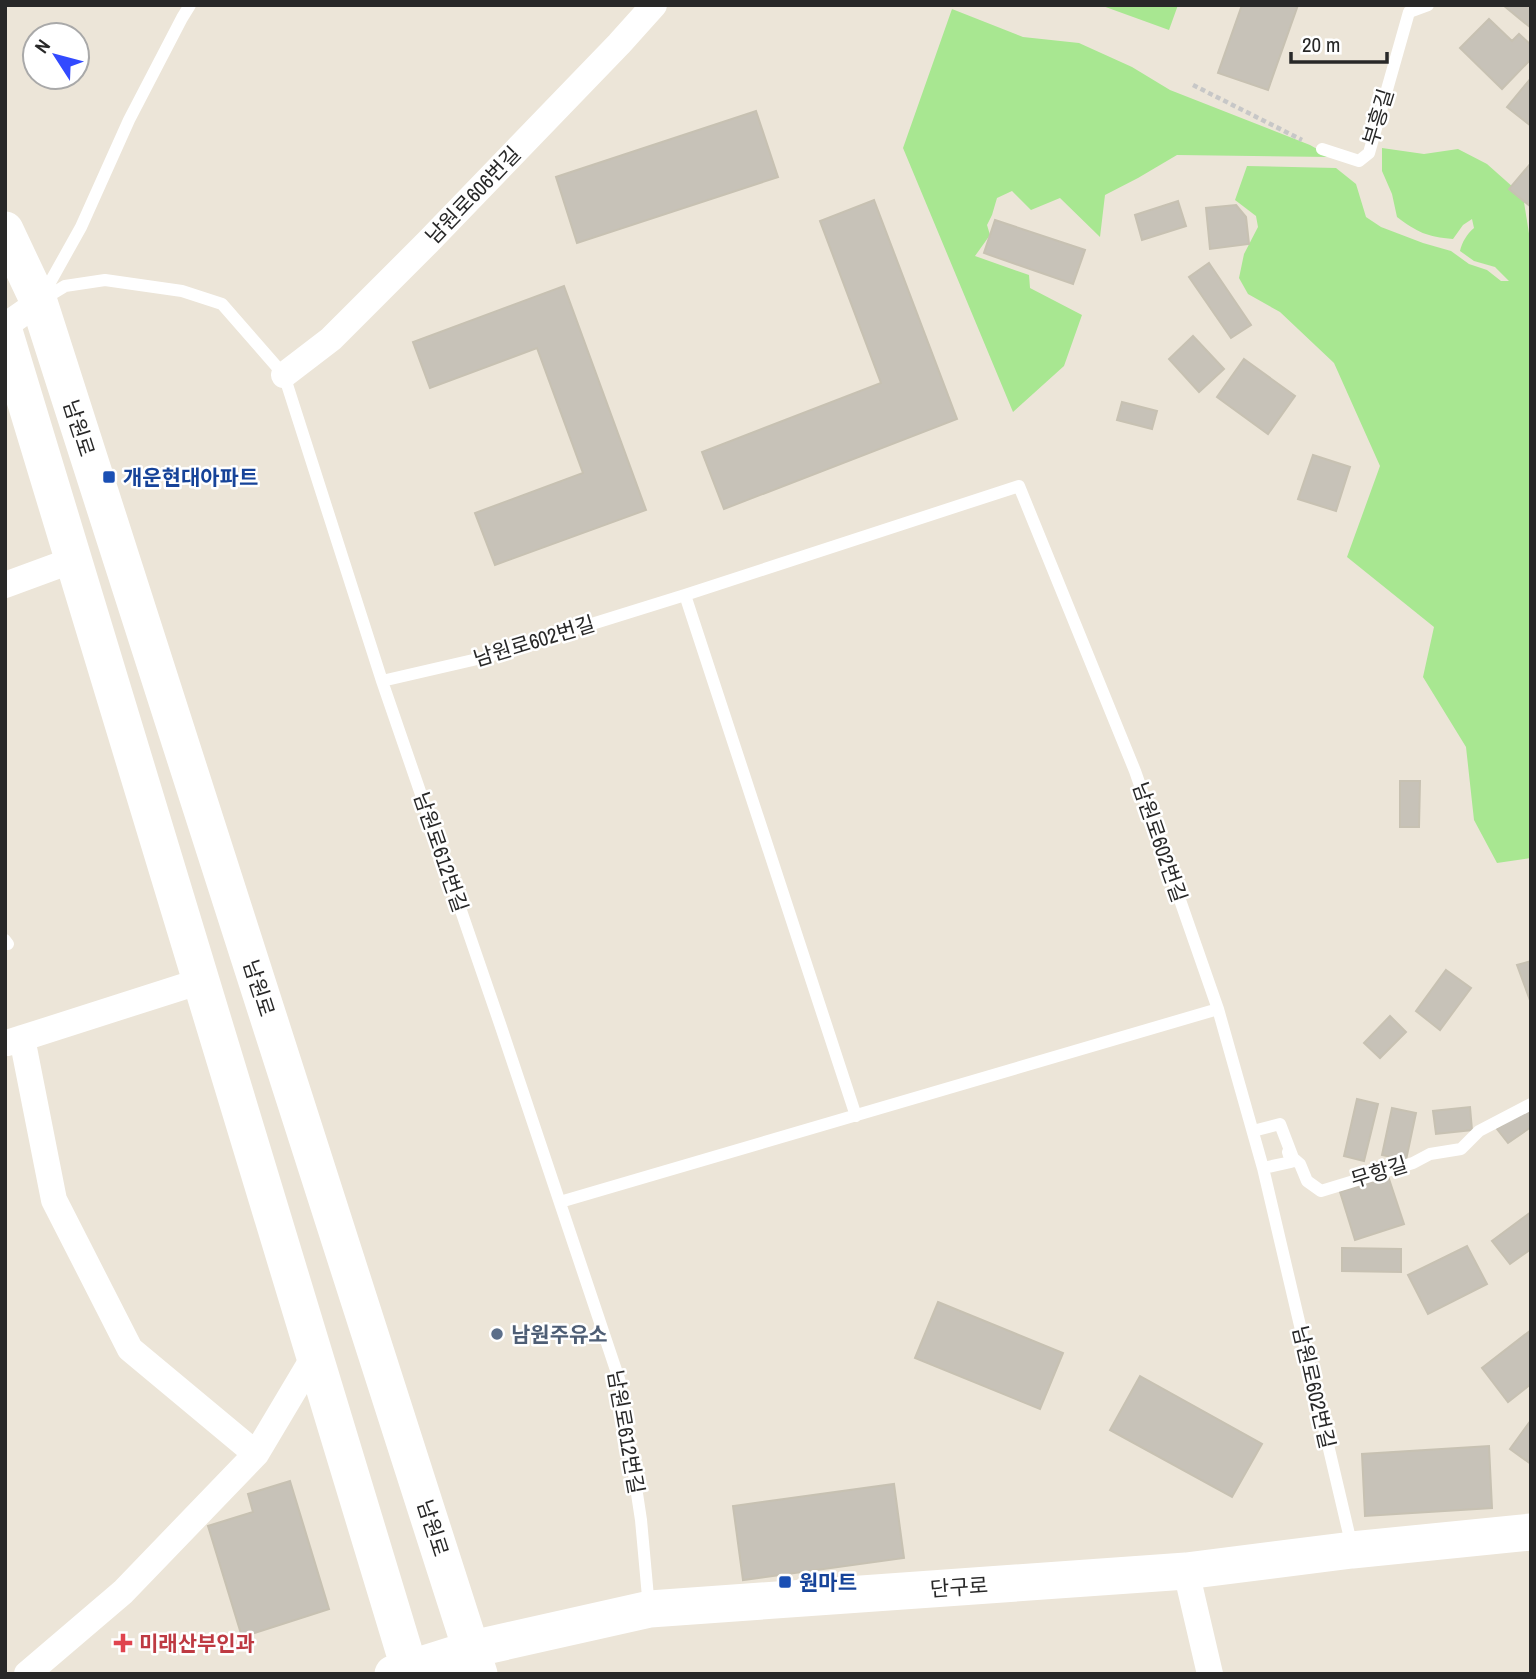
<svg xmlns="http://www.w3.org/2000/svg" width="1536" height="1679" font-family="'Archivo Narrow','Noto Sans KR',sans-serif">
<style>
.green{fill:#a8e791}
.building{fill:#c7c2b8;stroke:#c7c1b2;stroke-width:2}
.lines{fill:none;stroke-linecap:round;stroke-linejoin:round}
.path{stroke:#c7c7c7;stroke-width:4.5;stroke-dasharray:5 3.5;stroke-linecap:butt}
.lane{stroke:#fff;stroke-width:12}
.street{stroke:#fff;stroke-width:26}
.secondary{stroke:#fff;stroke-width:37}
.transit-dot{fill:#1a4fb4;stroke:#fff;stroke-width:2.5}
.service-dot{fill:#5c6f8a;stroke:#fff;stroke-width:2.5}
.health-dot{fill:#e0444e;stroke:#fff;stroke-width:2.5}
.labels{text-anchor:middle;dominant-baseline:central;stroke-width:5;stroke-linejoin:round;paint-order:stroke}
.street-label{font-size:21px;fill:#282828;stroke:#fff}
.transit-label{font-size:21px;font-weight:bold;fill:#164399;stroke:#fff;text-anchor:start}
.service-label{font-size:21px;font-weight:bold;fill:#4e5e75;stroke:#fff;text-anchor:start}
.health-label{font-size:21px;font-weight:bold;fill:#be3a42;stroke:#fff;text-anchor:start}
</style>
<rect width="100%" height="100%" fill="#ece5d8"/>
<path class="green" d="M1100,5h78l-9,25z
M952,9l71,28 56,6 53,24 38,23 140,55 21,12 -154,-2 -39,23 -33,17 -5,42 -40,-39 -29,12 -19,-19 -15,7 -5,17 -5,10 3,10 -15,21 54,19 1,13 52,27 -18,51 -51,46 -110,-264z
M1382,148l42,6 34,-5 29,15 36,32 8,50v612l-34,5 -23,-43 -8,-73 -43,-70 11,-50 -87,-70 33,-91 -46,-103 -54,-51 -32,-18 -9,-16 5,-24 14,-27 -2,-11 -21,-16 12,-34 89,2 20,16 10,33 15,10 42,16 28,8 18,13 18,6 14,11h8l-14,-14 -21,-6 -14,-10c2,-9 7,-17 14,-23l-2,-9 -9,6 -10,14c-26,-2 -36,-7 -56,-22l-5,-23 -10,-23z"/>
<path class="building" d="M1242,5h56l-30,85 -50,-17z
M1503,5h28v23z
M1489,19l23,22 7,-7 12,11v14l-29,30 -42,-41z
M1531,78v48l-24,-19z
M756,111l22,66 -201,66 -21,-66z
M1531,163v44l-22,-18z
M874,200l83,219 -233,90 -22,-57 179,-69 -61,-162z
M1178,201l8,25 -44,14 -7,-25z
M1236,205l10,12 3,27 -39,5 -4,-41z
M995,220l90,30 -12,34 -89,-31z
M1209,263l42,62 -20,13 -42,-61z
M564,286l82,224 -151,55 -20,-52 108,-40 -46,-125 -107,40 -17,-46z
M1193,336l31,33 -25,23 -30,-33z
M1244,359l51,37 -27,38 -51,-37z
M1122,402l35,9 -5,18 -35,-9z
M1313,455l37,12 -14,44 -38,-12z
M1400,781h20l-1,46h-19z
M1531,961v42l-14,-38z
M1446,970l25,18 -31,42 -24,-19z
M1390,1016l16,16 -26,26 -16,-15z
M1357,1099l21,5 -14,57 -20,-5z
M1528,1106l3,3v18l-23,16 -11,-14z
M1470,1107l2,23 -36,4 -3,-23z
M1392,1108l24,5 -10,47 -24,-5z
M1388,1176l16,48 -49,16 -15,-48z
M1531,1212v37l-21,15 -18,-23z
M1467,1246l20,38 -59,30 -20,-39z
M1342,1248l59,1v23l-59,-1z
M938,1302l125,51 -23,56 -125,-51z
M1531,1330v54l-23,18 -26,-34z
M1140,1376l122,68 -30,53 -122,-67z
M1531,1420v44l-21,-15z
M1489,1446l3,62 -127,8 -3,-62z
M290,1481l39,128 -87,28 -34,-111 45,-14 -5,-18z
M894,1484l10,74 -161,22 -10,-74z"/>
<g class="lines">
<path class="path" d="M1193,85l109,55"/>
<path class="lane" d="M1322,149l37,12 10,-8 40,-141 19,-7
M43,295l38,-68 48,-107 53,-102 8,-13
M42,300l23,-14 40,-6 77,11 40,13 62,71 98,306 118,343 120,358 21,138 8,88
M685,595l171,521
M382,681l104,-24 199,-62 334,-109 116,285 83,238 45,159 89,379
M5,940l3,4
M1253,1131l27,-7 13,34 7,6 7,17 14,10 92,-28 17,-9 31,-5 18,-18 52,-27
M1263,1168l28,-6 -3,-10
M560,1202l658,-193"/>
<path class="street" d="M5,326l34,-24
M284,375l47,-36 97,-97 191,-198 35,-39
M5,585l68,-25
M22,1038l32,162 76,149 126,105
M7,1043l194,-62
M1186,1571l24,103
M27,1674l96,-82 133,-138 59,-99"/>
<path class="secondary" d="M5,230l34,72 440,1372
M5,334l406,1340
M393,1674l79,-25 178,-40 536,-38 166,-21 179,-18"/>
</g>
<g class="transit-dot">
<rect x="102" y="470" width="14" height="14" rx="3.5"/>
<rect x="778" y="1575" width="14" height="14" rx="3.5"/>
</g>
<circle class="service-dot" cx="497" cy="1334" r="7"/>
<path class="health-dot" d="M119.5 1632.5h7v7h7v7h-7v7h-7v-7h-7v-7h7z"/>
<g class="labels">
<g class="street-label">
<text transform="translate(1378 117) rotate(-73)">부흥길</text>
<text transform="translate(473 195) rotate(-46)">남원로606번길</text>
<text transform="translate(79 428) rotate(72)">남원로</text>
<text transform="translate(534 641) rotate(-17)">남원로602번길</text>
<text transform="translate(1160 842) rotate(71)">남원로602번길</text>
<text transform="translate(441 852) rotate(71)">남원로612번길</text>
<text transform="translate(259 988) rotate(72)">남원로</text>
<text transform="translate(1379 1172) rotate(-17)">무항길</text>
<text transform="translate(1314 1387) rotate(77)">남원로602번길</text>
<text transform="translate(626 1432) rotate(80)">남원로612번길</text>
<text transform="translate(433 1528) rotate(72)">남원로</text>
<text transform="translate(959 1587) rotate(-4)">단구로</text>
</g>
<g class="transit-label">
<text x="123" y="477">개운현대아파트</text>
<text x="799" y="1582">원마트</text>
</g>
<g class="service-label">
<text x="511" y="1334">남원주유소</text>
</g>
<g class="health-label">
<text x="139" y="1643">미래산부인과</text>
</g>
</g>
<rect width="1536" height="1679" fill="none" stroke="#282828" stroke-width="14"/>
<g transform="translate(56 56) rotate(306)"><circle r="33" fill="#ffffff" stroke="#a9a9a9" stroke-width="2"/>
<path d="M0-5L12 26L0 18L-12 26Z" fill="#324aff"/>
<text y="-10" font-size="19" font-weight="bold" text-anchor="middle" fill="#282828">N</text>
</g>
<path d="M1291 52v10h96v-10" fill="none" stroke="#282828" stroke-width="3.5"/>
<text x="1302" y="52" font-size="21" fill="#282828" stroke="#ffffff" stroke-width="5" paint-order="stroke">20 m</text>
</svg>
